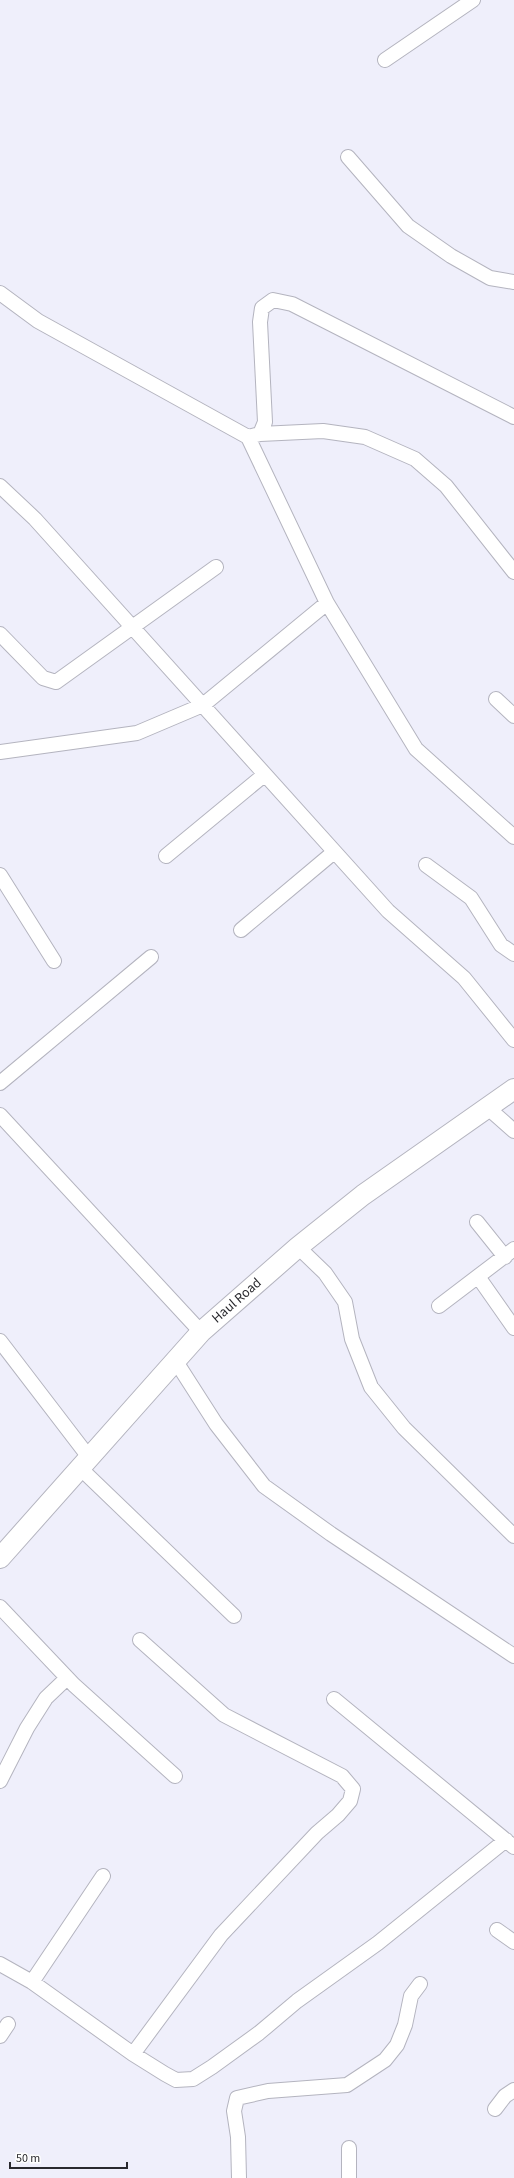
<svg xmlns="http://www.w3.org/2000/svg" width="514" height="2178" font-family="'Source Sans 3',sans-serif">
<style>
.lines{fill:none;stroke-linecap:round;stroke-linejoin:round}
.minor-casing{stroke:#b4b4bf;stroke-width:16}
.secondary-casing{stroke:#b4b4bf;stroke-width:22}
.minor{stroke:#fff;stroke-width:14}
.secondary{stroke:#fff;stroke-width:20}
.labels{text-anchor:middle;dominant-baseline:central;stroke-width:3;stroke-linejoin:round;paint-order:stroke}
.street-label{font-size:14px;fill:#29292e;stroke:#fefefe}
</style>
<rect width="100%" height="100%" fill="#efeffb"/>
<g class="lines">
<defs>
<path id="minor" d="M385,60l88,-60
M348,157l60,69 43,30 39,22 24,4
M0,293l38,28 210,116 79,166 89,146 98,88
M260,434l63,-3 42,6 50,22 31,27 68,86
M248,437l12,-3 5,-12 -5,-100 2,-14 11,-8 19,4 222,113
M0,486l35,33 353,392 76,67 50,62
M0,634l43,44 13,4 160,-115
M496,699l18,17
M0,752l137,-19 66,-28 124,-102
M166,856l98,-81
M426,865l45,33 30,47 13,9
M0,875l54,86
M241,930l93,-78
M0,1083l151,-126
M488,1108l26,23
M0,1115l201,217
M477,1222l28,35
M298,1247l27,26 20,29 7,37 19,48 33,41 110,108
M479,1278l35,50
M439,1306l75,-57
M0,1341l88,115
M175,1360l41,64 48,62 67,48 183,122
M79,1467l155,149
M0,1607l74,78 101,91
M334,1699l180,148
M0,1781l27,-53 19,-30 21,-20
M497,1930l17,12
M0,1964l32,18 101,72 32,20 11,6 17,-1 19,-12 47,-34 38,-32 81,-58 128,-103
M32,1982l71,-106
M0,2036l8,-12
M133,2054l88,-119 96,-102 21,-18 12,-14 3,-12 -11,-13 -118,-61 -84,-75
M495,2109l10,-13 9,-6
M349,2148v30
M239,2178l-1,-41 -4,-26 3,-13 31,-7 79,-6 38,-25 12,-15 8,-20 6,-29 9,-12"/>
<g id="secondary">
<path id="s1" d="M0,1558l201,-226 97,-85 65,-52 151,-106"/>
</g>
</defs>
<use href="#minor" class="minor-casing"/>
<use href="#secondary" class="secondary-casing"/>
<use href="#minor" class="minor"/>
<use href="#secondary" class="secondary"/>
</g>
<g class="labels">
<g class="street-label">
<text stroke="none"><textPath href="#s1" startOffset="350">Haul Road</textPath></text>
</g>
</g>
<path d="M10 2162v6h117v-6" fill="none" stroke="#29292e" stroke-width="2"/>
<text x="16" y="2162" font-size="12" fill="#29292e" stroke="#fefefe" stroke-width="3" paint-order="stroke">50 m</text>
</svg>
